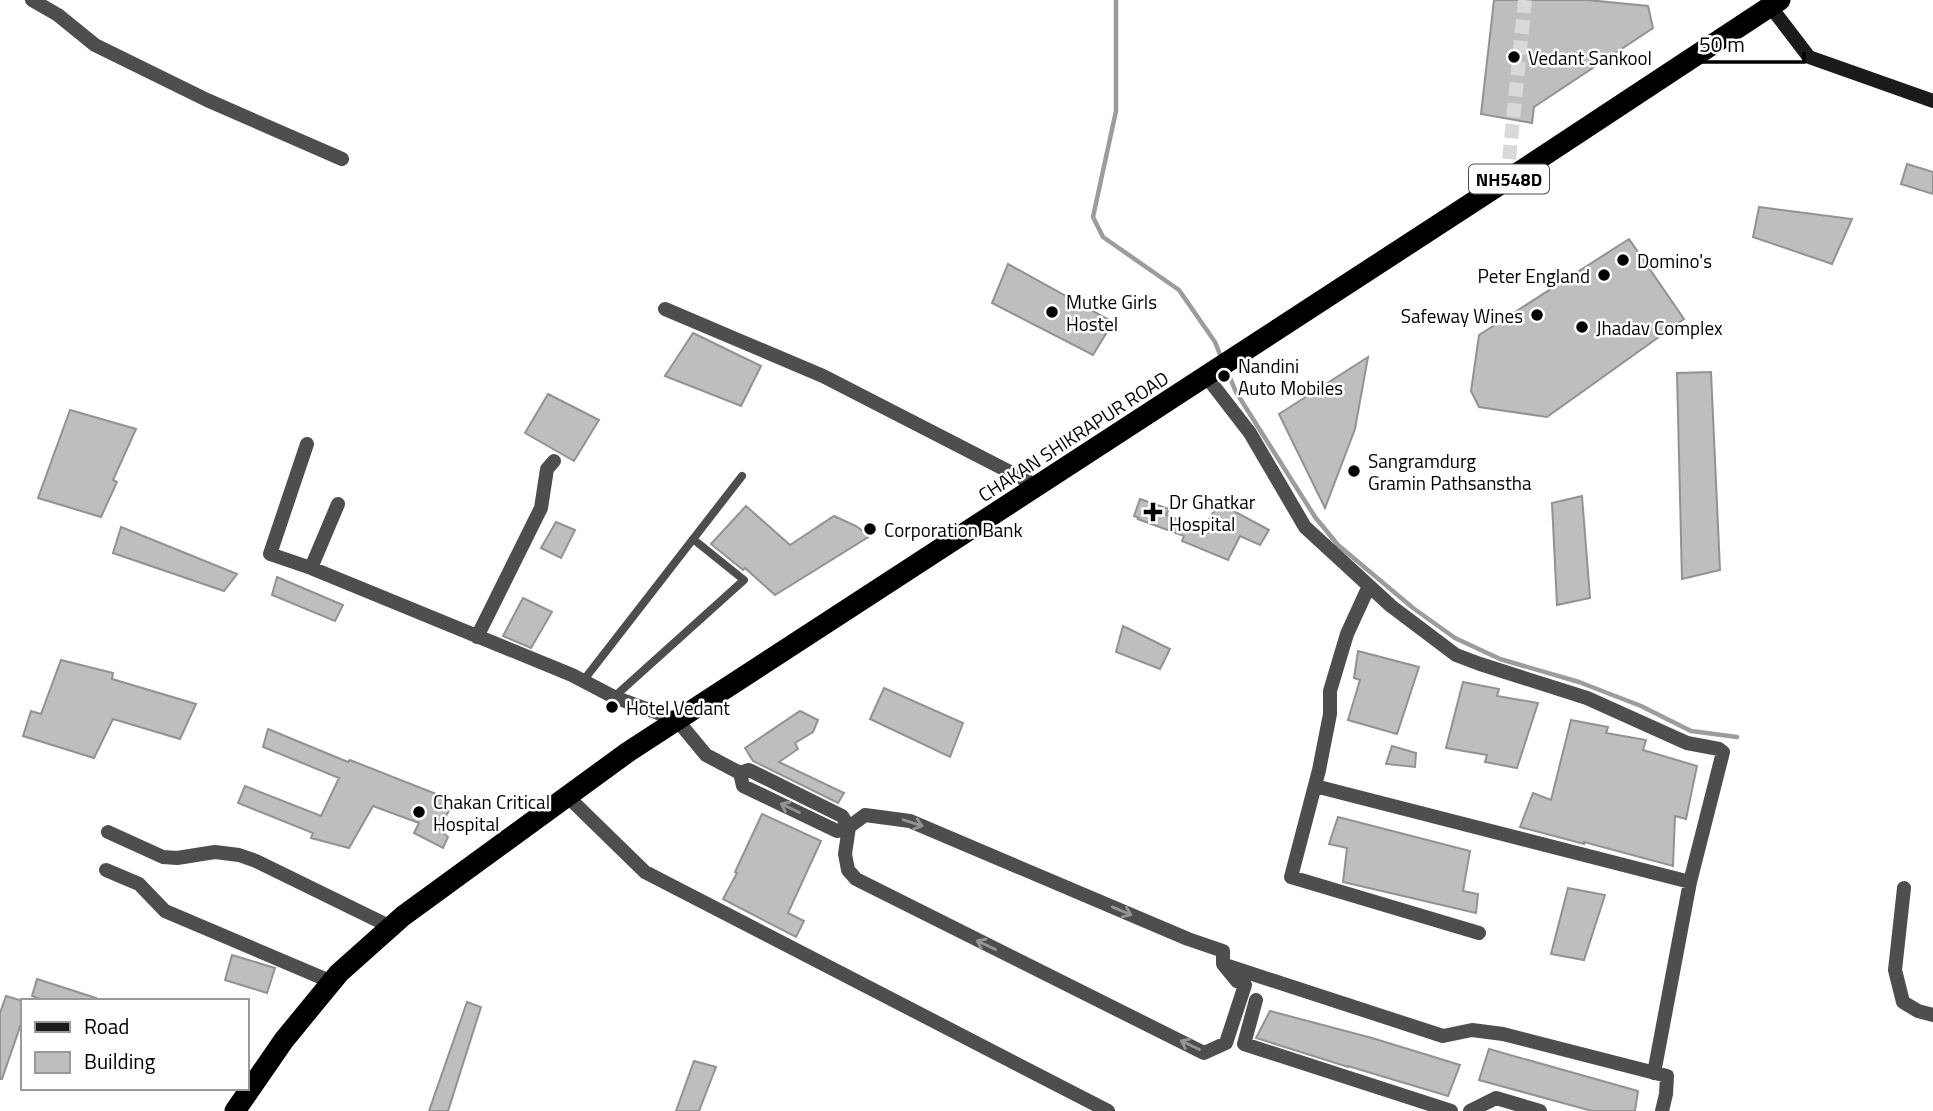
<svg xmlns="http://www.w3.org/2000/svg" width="1933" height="1111" font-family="'Titillium Web',sans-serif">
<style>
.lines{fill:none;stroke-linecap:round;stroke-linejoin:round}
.stream{stroke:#9c9c9c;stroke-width:4.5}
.building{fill:#bebebe;stroke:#929292;stroke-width:2}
.street-tunnel{stroke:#d9d9d9;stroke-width:14;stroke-dasharray:14 7;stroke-linecap:butt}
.lane{stroke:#4e4e4e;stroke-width:8}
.street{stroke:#4e4e4e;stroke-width:14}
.secondary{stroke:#1b1b1b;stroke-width:14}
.highway{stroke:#000;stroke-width:21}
.oneway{stroke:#959595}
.poi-dot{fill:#000;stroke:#fff;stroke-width:2.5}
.labels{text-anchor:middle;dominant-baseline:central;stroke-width:5;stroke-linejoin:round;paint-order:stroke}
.shield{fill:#fff;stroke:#4c4c4c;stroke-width:2}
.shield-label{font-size:18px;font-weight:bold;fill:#000}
.poi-label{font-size:19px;fill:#000;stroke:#fff;text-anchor:start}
.street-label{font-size:19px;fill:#000;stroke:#fff}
</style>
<rect width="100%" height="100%" fill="#fff"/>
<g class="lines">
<path class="stream" d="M1116,0v111l-23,106 10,20 76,53 36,52 6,15
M1227,371l9,21 79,125 23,28 75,63 42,30 45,21 79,23 62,24 50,25 46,6"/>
</g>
<path class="building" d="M1494,0h94l60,6 5,22 -119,79 -2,16 -51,-9z
M1907,164l26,8v22l-32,-10z
M1759,207l93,12 -20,45 -79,-27z
M1629,239l55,80 -137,98 -68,-10 -8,-16 8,-56z
M1008,264l105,58 -20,33 -101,-52z
M693,333l68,33 -20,40 -76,-30z
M1368,357l-13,72 -30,79 -46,-94z
M1711,372l9,198 -38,9 -5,-206z
M548,394l51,26 -25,41 -49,-28z
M70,410l66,19 -23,51 4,2 -16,35 -63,-19z
M1582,496l8,102 -33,7 -5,-102z
M1140,499l29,10 -3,6 37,14 16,-26 50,27 -9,15 -20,-9 -12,24 -46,-19 2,-5 -46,-17 1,-1 -5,-2z
M746,506l44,39 44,-29 22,10 14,10 -95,59 -30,-27 -2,2 -32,-26z
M556,522l19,8 -14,28 -20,-10z
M121,527l116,47 -13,17 -111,-38z
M277,577l66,28 -8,16 -63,-26z
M523,598l29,14 -21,36 -28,-12z
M1123,626l47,23 -10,20 -44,-17z
M1358,651l61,16 -22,67 -49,-14 12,-40 -6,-2z
M61,660l52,13 -1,6 84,25 -16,35 -67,-20 -19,39 -71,-22 8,-25 10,3z
M1463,682l36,7 -2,7 41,7 -21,65 -32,-6 2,-7 -41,-7z
M884,688l79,35 -13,34 -80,-38z
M800,711l18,9 -5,12 -18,11 3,6 -19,13 65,31 -6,10 -85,-42 -8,-13z
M1571,720l37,7 -2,6 40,7 -3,10 54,16 -11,53 -11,-3 -2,50 -89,-24v2l-64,-17 13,-34 18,7z
M268,729l80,33 2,-2 104,41 -15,28 9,8 -5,11 -29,-15 5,-10 -46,-17 -24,42 -38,-10 2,-5 -75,-30 7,-17 76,30 18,-38 -76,-31z
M1392,746l24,7 -1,14 -29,-3z
M762,814l59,27 -33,72 16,8 -8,16 -73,-38 14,-26 -2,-1z
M1338,817l132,34 -7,40 15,3 -2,19 -133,-31 4,-34 -18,-4z
M1568,888l37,7 -21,65 -33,-6z
M232,955l43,13 -8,25 -42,-13z
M37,979l59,19 -1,3h-50l-13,-5z
M6,996l17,5v17l-21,61h-2v-66z
M467,1002l14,5 -33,104h-19z
M1270,1011l102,27 88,27 -12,31 -100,-30v1l-92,-29z
M1489,1049l149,42 -3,20h-43l-113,-31z
M694,1061l22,6 -17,44h-23z"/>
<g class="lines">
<path class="street-tunnel" d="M1507,180l18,-180"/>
<path class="lane" d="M583,681l159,-205
M614,697l130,-117 -51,-41"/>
<path class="street" d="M32,0l26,15 37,30 112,55 135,59
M665,309l158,67 214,110
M1206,376l44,57 55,94 86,79 65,49 24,9 107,34 100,45 32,6 4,3 -33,130 -36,191
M307,444l-37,110 41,14 261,107 42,22 63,23 29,35 34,18 9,-3 93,46 7,11 -4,27 3,16 8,9 348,174 22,-10 19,-58 -8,-4 -14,-17v-13l-35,-12 -278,-118 -45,-6 -16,12 -12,4 -94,-45 -3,-13
M311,568l27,-64
M1369,586l-22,48 -17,57v23l-11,56 -28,107 188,56
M477,637l64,-129 6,-39 7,-8
M1315,786l375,96
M567,796l78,76 463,239
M108,832l55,25 14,1 38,-6 24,3 17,6 135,66
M106,870l33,14 26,27 167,71
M1904,888l-9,82 8,32 15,9 15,4
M1225,965l218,71 29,-6 31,4 164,42 -1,18 -4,17
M1256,1000l-12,44 207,67
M1470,1111l26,-13 44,13"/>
<path class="secondary" d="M1770,6l39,51 124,44"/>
<path class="highway" d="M235,1111l49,-71 55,-67 64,-57 225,-164 879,-572 273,-180"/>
</g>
<defs><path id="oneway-shaft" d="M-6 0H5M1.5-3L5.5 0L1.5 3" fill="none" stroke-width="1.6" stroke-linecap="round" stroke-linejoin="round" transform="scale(1.75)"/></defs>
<g class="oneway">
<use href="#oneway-shaft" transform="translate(790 808) rotate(-154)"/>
<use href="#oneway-shaft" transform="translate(913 823) rotate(18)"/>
<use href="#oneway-shaft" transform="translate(1122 911) rotate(23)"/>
<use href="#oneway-shaft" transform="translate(986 945) rotate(-154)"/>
<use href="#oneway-shaft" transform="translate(1190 1045) rotate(-154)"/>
</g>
<g class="poi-dot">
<circle cx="1514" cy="57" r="7"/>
<circle cx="1623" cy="260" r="7"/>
<circle cx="1604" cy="275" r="7"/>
<circle cx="1052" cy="312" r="7"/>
<circle cx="1537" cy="315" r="7"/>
<circle cx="1582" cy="327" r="7"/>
<circle cx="1224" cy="376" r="7"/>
<circle cx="1354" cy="471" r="7"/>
<path d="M1149.5 501.5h7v7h7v7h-7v7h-7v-7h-7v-7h7z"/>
<circle cx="870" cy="529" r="7"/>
<circle cx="612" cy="707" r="7"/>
<circle cx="419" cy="812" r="7"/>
</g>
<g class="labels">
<rect class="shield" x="1469" y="164.5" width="80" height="29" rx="5"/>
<g class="shield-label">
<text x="1509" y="179">NH548D</text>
</g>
<g class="poi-label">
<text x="1528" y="57">Vedant Sankool</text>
<text x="1637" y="260">Domino's</text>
<text x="1590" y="275" text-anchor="end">Peter England</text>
<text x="1066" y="301">Mutke Girls<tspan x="1066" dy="22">Hostel</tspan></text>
<text x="1523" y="315" text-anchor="end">Safeway Wines</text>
<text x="1596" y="327">Jhadav Complex</text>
<text x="1238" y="365">Nandini<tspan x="1238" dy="22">Auto Mobiles</tspan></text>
<text x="1368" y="460">Sangramdurg<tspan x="1368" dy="22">Gramin Pathsanstha</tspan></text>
<text x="1169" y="501">Dr Ghatkar<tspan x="1169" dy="22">Hospital</tspan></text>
<text x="884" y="529">Corporation Bank</text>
<text x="626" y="707">Hotel Vedant</text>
<text x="433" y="801">Chakan Critical<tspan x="433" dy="22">Hospital</tspan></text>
</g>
<g class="street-label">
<text transform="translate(1073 436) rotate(-33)">CHAKAN SHIKRAPUR ROAD</text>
</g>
</g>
<rect x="21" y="999" width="228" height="91" fill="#ffffff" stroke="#999999" stroke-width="2"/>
<rect x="35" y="1022" width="35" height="10" fill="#1b1b1b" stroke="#999999" stroke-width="2"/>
<text x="84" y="1034" font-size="21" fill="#000000">Road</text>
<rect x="35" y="1052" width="35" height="21" fill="#bebebe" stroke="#999999" stroke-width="2"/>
<text x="84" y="1069" font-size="21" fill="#000000">Building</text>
<path d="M1688 52v10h116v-10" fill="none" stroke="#000000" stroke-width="3.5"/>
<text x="1699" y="52" font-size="21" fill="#000000" stroke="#ffffff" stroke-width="5" paint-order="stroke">50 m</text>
</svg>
